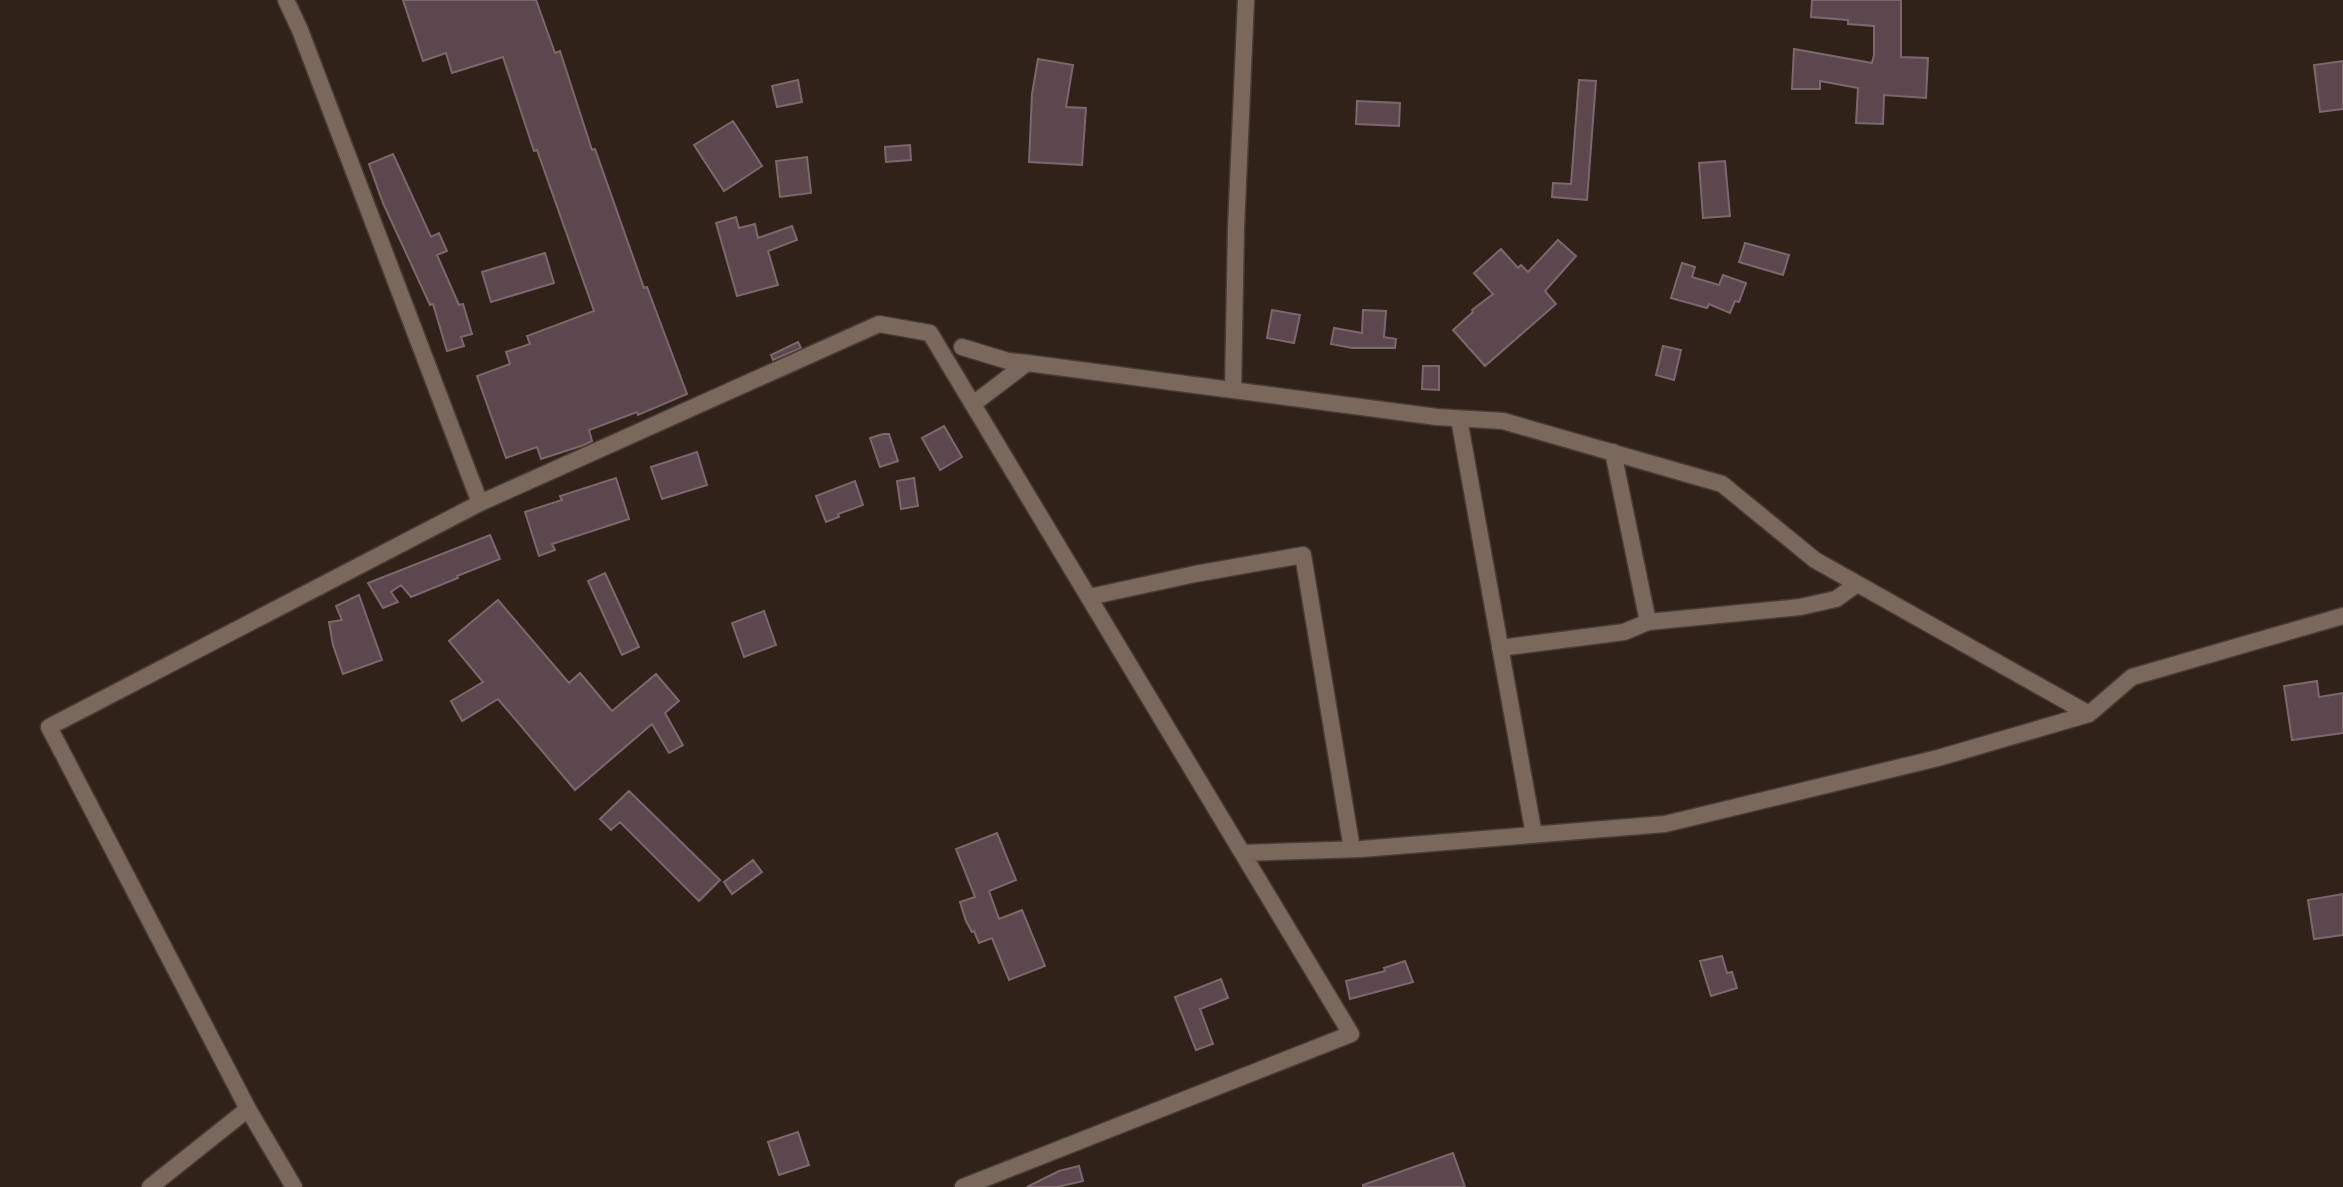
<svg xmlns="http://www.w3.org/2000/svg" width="2343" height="1187" font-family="'Work Sans',sans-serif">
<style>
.building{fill:#5b474d;stroke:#7c676d;stroke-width:2}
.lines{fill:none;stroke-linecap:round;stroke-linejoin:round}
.street-casing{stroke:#493c35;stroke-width:19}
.street{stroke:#7a685d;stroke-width:16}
</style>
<rect width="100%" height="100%" fill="#312219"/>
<path class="building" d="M403,0h133l19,53 5,-2 32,99 3,-1 49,139 3,-1 40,107 -49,21 -1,-3 -48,18 3,11 -8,4 -43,14 -4,-12 -31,11 -29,-82 33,-12 -4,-12 24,-8 -3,-8 67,-25 -57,-161 -3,1 -31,-94 -51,16 -6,-20 -23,8z
M1812,0h89v57l27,1 -2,40 -42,-3 -1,29 -27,-1 2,-35 -38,-7v8h-28l2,-40 78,14 2,-8v-29l-26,-2v-4l-37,-3z
M1038,59l35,6 -7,42 20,1 -4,57 -53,-3 3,-68z
M2343,61v48l-23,3 -6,-47z
M798,80l4,22 -25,5 -5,-21z
M1579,80l17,1 -9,119 -35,-3 1,-14 18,1z
M1357,101l43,2 -1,23 -43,-2z
M733,121l29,45 -38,25 -30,-46z
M910,145l1,15 -25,2 -1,-15z
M393,154l38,83 8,-4 8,18 -10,4 22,50 4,-1 9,30 -11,3 3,9 -17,5 -14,-47 -3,1 -47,-102 -14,-39z
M807,157l4,36 -31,4 -4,-36z
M1725,161l5,55 -27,2 -4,-55z
M736,217l3,11 16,-4 3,14 34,-12 5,14 -29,11 10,34 -41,11 -21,-73z
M1558,240l18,16 -31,35 11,13 -71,62 -32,-36 20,-18 -1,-2 21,-16 -19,-21 27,-24 17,19 3,-3 7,7z
M1745,243l44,12 -6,20 -44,-13z
M545,253l9,30 -63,19 -9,-30z
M1682,263l13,4 -3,10 27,8 4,-10 23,8 -7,19 -4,-1 -5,12 -21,-9 -2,4 -36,-10z
M1272,310l28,5 -6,28 -27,-5z
M1363,310l23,1 -2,26 12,2 -1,9h-43l-21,-4 3,-16 28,5z
M798,342l3,6 -28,12 -2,-5z
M1663,346l18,4 -7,30 -18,-5z
M1423,366h16v24l-17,-1z
M944,426l18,31 -22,13 -18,-32z
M883,434h6l9,27 -18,6 -10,-29z
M697,452l10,33 -45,14 -11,-32z
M616,478l13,41 -77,25 3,6 -16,6 -14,-44 37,-12 -2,-4z
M914,478l4,28 -17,3 -4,-28z
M855,481l8,24 -25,9 1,3 -13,5 -10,-26z
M490,535l10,24 -43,17 1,2 -47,19 -10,-12 -10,7 7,10 -15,6 -15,-25z
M605,573l34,74 -17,8 -34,-74z
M359,595l23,65 -39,14 -10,-29 -4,-23 13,-2 -6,-14z
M498,600l71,83 11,-10 32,38 44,-37 23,27 -14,12 18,32 -14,8 -17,-29 -77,66 -77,-91 -36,22 -11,-20 32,-19 -34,-41z
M764,611l12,34 -32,12 -12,-34z
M2317,681l2,16 24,-4v40l-51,7 -8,-54z
M629,791l91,89 -21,21 -79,-79 -9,8 -11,-11z
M997,833l19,47 -27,11 10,28 23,-9 23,56 -36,14 -17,-42 -13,5 -5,-12 -2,1 -6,-11 -6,-19 15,-5 -19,-48z
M753,860l9,12 -30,22 -8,-12z
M2343,894v41l-29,4 -6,-39z
M1722,956l5,17 5,-1 5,16 -26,8 -11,-35z
M1405,961l8,21 -63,17 -4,-18 39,-10 -1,-3z
M1221,979l7,19 -28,11 13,35 -17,6 -21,-53z
M798,1132l11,33 -30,10 -11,-33z
M1453,1153l12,34h-102v-2z
M1079,1166l4,15 -26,6h-30l32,-16z"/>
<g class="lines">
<defs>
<path id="street" d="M286,0l14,30 180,473
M962,347l46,14 19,2
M1233,390l3,-162 10,-228
M973,404l54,-41 410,54 66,4 219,63 93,76 274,154
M1459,419l75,416
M1613,452l35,170
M1089,597l106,-23 108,-19 49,294
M1500,648l124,-16 24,-10 152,-15 36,-8 21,-15
M1243,853l118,-4 304,-25 273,-66 151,-44 43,-37 211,-61
M150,1187l98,-78
M294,1187l-46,-78 -199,-382 431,-224 399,-179 51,9 421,701 -388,153"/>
</defs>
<use href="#street" class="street-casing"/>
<use href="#street" class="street"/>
</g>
</svg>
